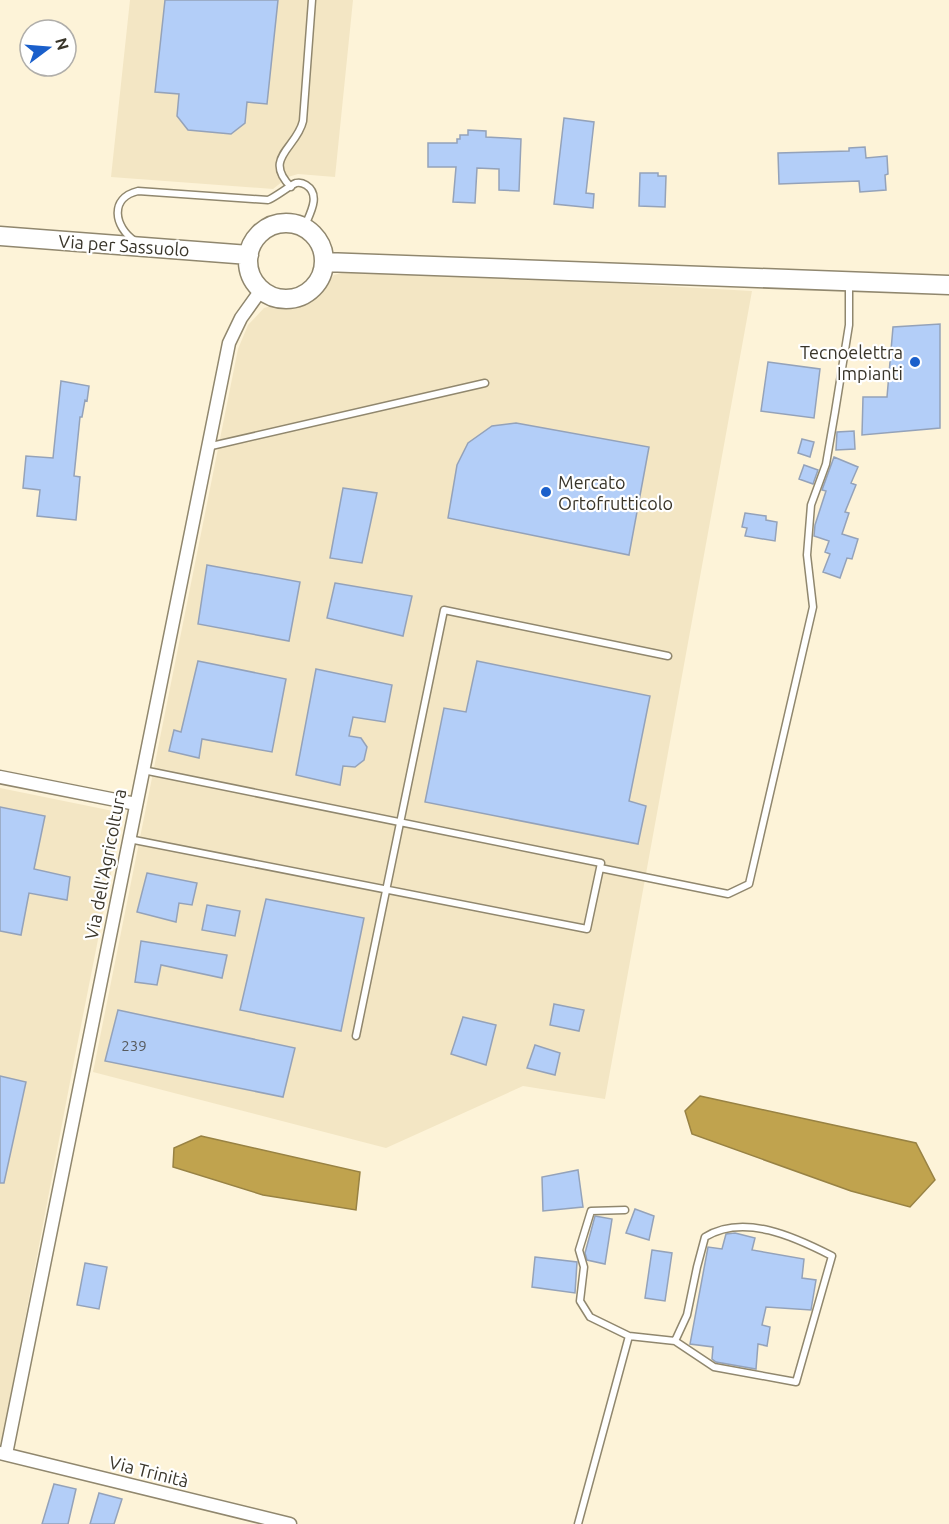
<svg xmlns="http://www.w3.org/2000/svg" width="949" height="1524" font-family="Ubuntu,sans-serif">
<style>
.built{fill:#f3e6c4}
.water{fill:#c0a34e;stroke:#988243;stroke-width:1.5}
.building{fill:#b3cef8;stroke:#94a2b9;stroke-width:1.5}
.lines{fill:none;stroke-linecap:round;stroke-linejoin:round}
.service-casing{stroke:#90876e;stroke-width:9}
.minor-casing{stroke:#90876e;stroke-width:15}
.secondary-casing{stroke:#90876e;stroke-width:21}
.service{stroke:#fff;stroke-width:6}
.minor{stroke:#fff;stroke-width:12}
.secondary{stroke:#fff;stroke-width:18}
.poi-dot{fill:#1a5fcb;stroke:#fff;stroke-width:2}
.labels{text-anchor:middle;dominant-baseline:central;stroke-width:4.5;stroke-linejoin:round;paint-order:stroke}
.number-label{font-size:15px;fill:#585b5e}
.street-label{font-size:18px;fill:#39352a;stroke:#fff}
.poi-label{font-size:18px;fill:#39352a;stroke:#fff;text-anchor:end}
</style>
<rect width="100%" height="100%" fill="#fdf3d8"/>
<path class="built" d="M130,0h223l-18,177 -37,-3 -10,3 -15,12 -162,-12z
M357,269l395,22 -147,808 -82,-13 -137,62 -293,-76 145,-723 10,-24 16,-17 7,-2 27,-2 11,-4 25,-25z
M0,788l123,25 -49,248 -74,390z"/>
<path class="water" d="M700,1096l216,47 19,37 -25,27 -59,-16 -159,-57 -7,-23z
M201,1136l159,36 -4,38 -93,-15 -90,-28 1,-19z"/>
<path class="building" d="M165,0h113l-11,104 -20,-2 -2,21 -14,11 -43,-4 -11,-14 2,-22 -24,-2z
M564,118l30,4 -8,71 8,1 -1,14 -39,-4z
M468,130l18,1v6l35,2 -2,52 -20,-1v-21l-22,-1 -2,35 -22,-1 3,-35h-28v-24h29v-4h3v-4h8z
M865,147l1,11 21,-2 1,18 -3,1 1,15 -26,2 -1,-11 -80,3 -1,-31 71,-2v-3z
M640,173h18v3h8l-1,31 -26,-1z
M940,324v104l-78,7 1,-38h24l6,-70z
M768,362l52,7 -6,49 -53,-7z
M61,381l28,5 -2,15 -2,-1 -3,17h-2l-6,59 6,1 -4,43 -39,-4 3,-26 -17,-2 3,-32 27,2z
M516,423l133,24 -20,108 -181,-37 9,-53 11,-22 24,-17z
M854,431l1,18 -19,1 1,-18z
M802,439l12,3 -4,15 -12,-4z
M834,457l24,10 -7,16 5,2 -11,27 4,1 -7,21 16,5 -6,20 -5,-1 -7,20 -17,-6 7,-18 -5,-2 4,-11 -15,-5 1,-11 11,-34 -4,-1z
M804,465l14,5 -5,14 -14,-5z
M343,488l34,5 -15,70 -32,-5z
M745,513l21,3v4l11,2 -2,19 -30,-5 2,-8 -5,-1z
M207,565l93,17 -11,59 -91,-17z
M335,583l77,13 -9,40 -76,-18z
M198,661l88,18 -14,73 -70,-13 -3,19 -30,-7 5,-21 7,2z
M477,661l173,35 -21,105 17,5 -8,38 -213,-42 19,-94 22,4z
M316,669l76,16 -7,37 -32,-5 -4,19 12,2 6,9 -3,13 -9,7 -12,-1 -3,19 -44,-10z
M0,807l45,9 -11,53 36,8 -3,23 -38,-7 -8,42 -21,-4z
M147,873l50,10 -5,22 -13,-2 -3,19 -39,-10z
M266,899l98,19 -23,113 -101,-21z
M207,905l33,6 -5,25 -33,-6z
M141,941l86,14 -5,23 -61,-13 -4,20 -22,-3z
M554,1004l30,6 -5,21 -29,-6z
M118,1010l177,38 -12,49 -178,-36z
M463,1017l33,8 -10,40 -35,-11z
M535,1045l25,8 -5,22 -28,-7z
M0,1076l26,6 -22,101h-4z
M578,1170l5,37 -40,4 -1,-34z
M635,1209l19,7 -5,24 -23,-7z
M595,1216l17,3 -7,45 -18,-4 -2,-7z
M735,1233l20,5 -3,12 52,9 -2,19 14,2 -5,30 -45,-3 -4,18 8,2 -3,19 -9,-2 -2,25 -40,-7 -4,-3 1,-12 -23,-3 18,-97 14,2 4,-15z
M652,1250l20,3 -7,48 -20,-3z
M535,1257l42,5 -2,31 -43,-6z
M85,1263l22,4 -8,42 -22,-4z
M54,1484l22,5 -8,35h-26z
M99,1493l23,6 -8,25h-24z"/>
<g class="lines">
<defs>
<path id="service" d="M291,187c-29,-29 6,-39 12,-66l9,-121
M135,241c-21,-14 -26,-43 3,-50l130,9c9,-4 21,-14 28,-17 4,-1 7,0 10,2 16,10 3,30 -2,43
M207,447l278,-64
M129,839l458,90 13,-61 1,-5 -458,-93
M600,868l128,26 21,-10 64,-277 -6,-52 4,-50 15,-41 9,-52 14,-87v-41
M356,1036l88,-426 224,46
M629,1336l46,5 12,-26 10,-48 8,-30c39,-24 90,0 127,19l-36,126 -82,-15 -39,-26
M578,1524l51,-188 -39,-19 -10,-16 4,-34 -5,-17 12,-39 34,-1"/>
<path id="minor" d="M0,777l136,27
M0,1453l290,71
M6,1454l223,-1111 12,-25 20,-28"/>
<path id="secondary" d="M248 261a38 38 0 1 1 76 0a38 38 0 1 1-76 0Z
M0,236l249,19
M324,262l625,23"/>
</defs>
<use href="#service" class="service-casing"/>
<use href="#minor" class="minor-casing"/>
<use href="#secondary" class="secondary-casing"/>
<use href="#service" class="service"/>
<use href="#minor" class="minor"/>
<use href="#secondary" class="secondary"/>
</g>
<g class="poi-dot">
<circle cx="915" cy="362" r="6"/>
<circle cx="546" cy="492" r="6"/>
</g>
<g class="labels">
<g class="number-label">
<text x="134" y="1045">239</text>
</g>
<g class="street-label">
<text transform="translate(124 245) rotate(4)">Via per Sassuolo</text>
<text transform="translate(105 864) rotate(-79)">Via dell'Agricoltura</text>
<text transform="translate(149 1471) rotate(14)">Via Trinità</text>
</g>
<g class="poi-label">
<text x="903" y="352">Tecnoelettra<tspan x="903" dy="21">Impianti</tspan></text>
<text x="558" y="482" text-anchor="start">Mercato<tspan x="558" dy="21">Ortofrutticolo</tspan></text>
</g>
</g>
<g transform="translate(48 48) rotate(74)"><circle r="28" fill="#ffffff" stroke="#b0aeaa" stroke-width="1.5"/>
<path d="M0-4.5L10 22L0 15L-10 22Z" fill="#1a5fcb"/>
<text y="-9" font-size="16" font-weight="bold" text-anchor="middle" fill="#39352a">N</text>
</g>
</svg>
